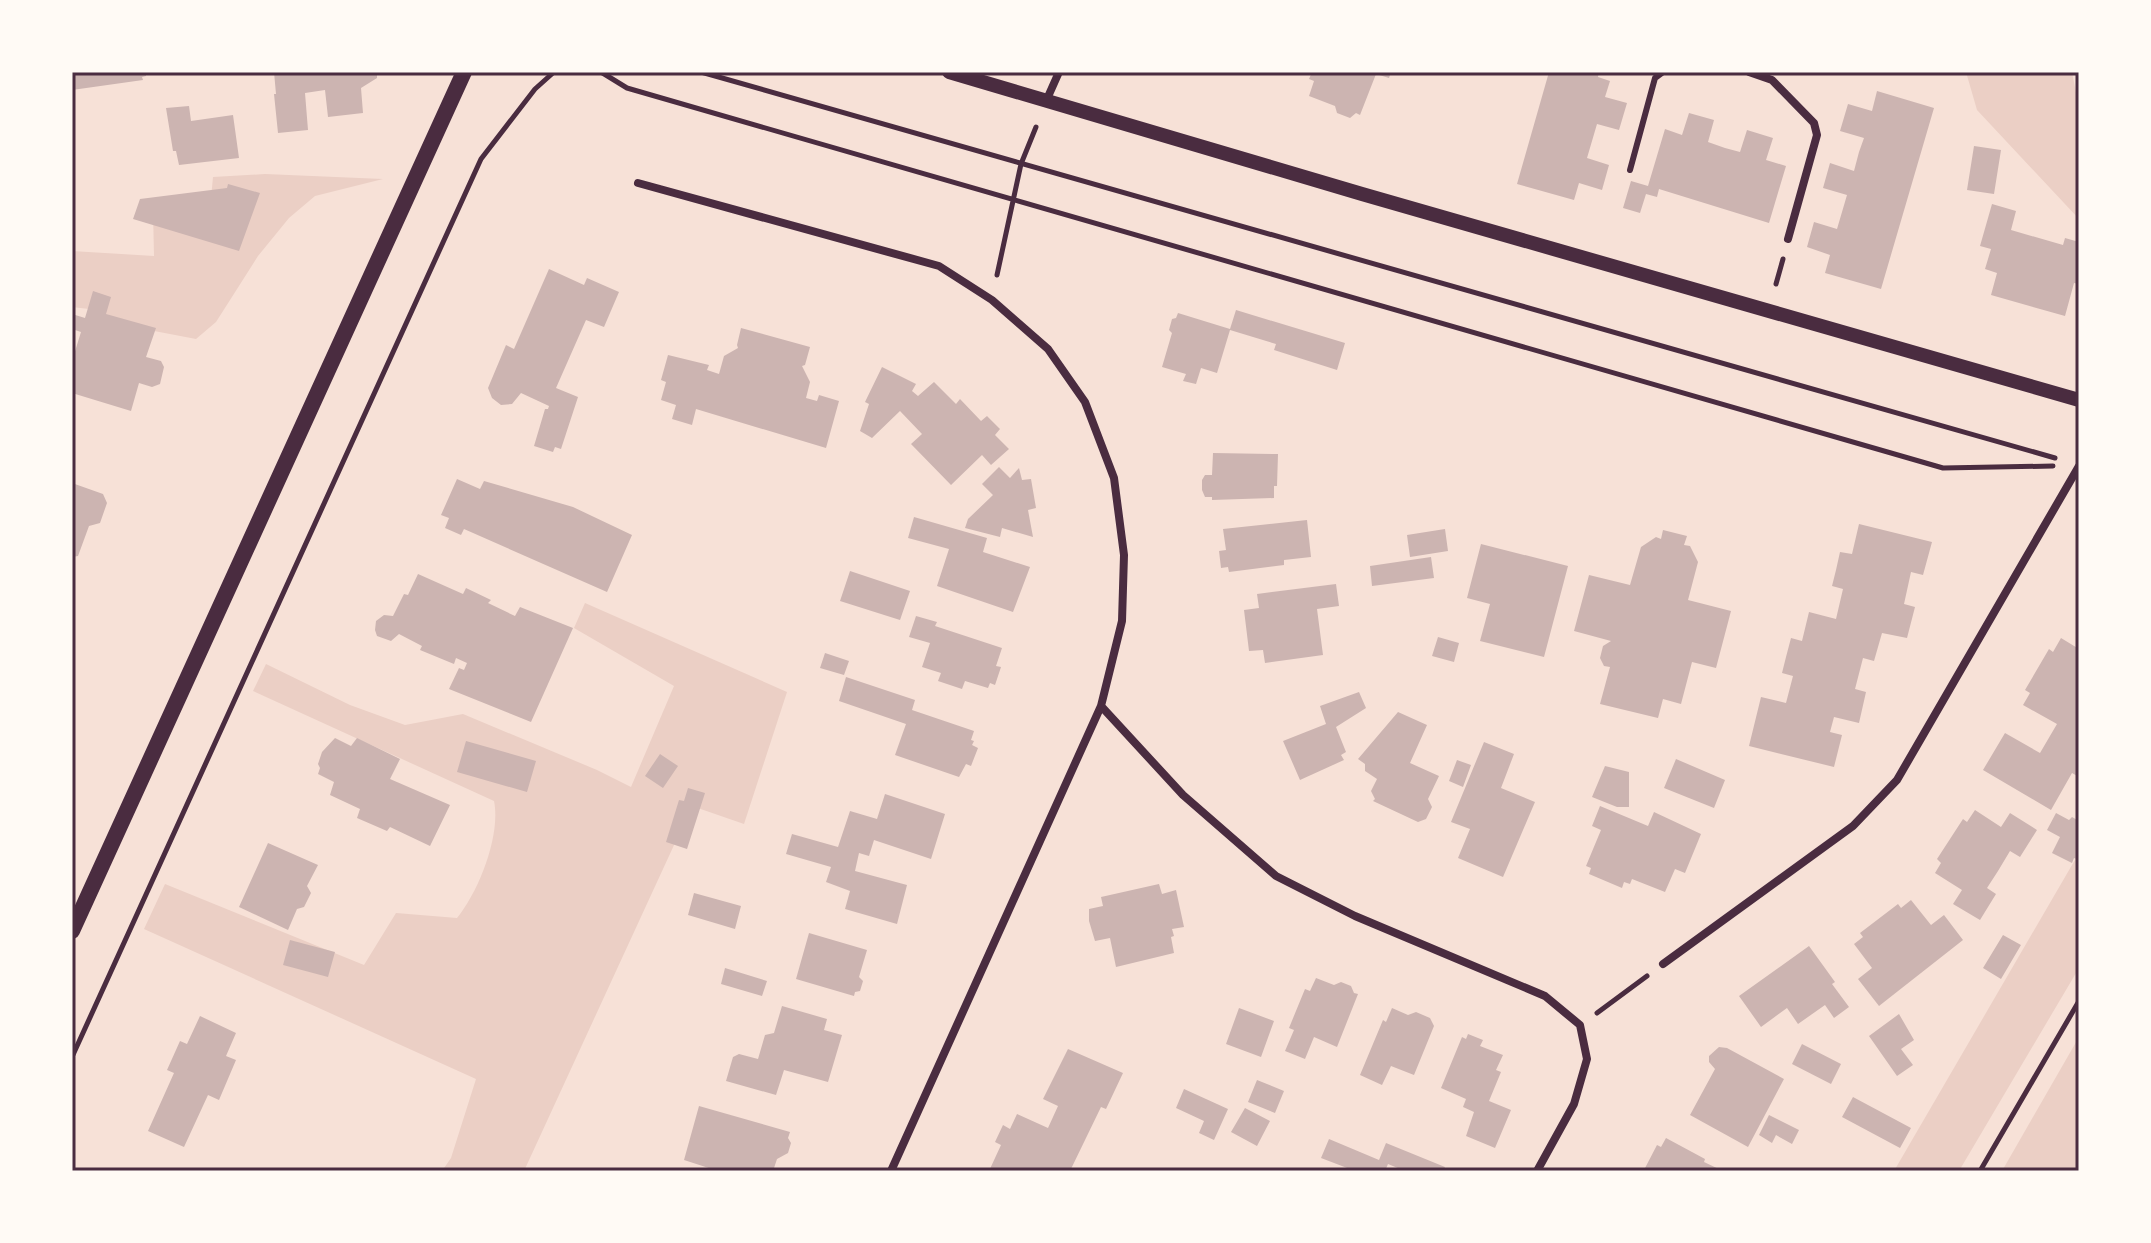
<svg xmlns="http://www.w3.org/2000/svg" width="2151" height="1243" font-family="'Source Sans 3',sans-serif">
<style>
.green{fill:#ebcfc5}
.building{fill:#ccb4b1}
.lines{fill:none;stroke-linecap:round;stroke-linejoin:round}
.path{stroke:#4a2c40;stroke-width:5}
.service{stroke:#4a2c40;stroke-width:6}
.minor{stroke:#4a2c40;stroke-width:8}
.tertiary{stroke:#4a2c40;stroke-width:14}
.secondary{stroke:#4a2c40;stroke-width:16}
.neatline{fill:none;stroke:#4a2c40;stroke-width:3}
</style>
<rect width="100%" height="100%" fill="#f7e1d7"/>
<path class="green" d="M1966,72h106l7,36v111l-102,-109z
M265,174l118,5 -68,17 -26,22 -31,38 -42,66 -20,17 -68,-13 -39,-17 -17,-2v-56l82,5 -1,-45 57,-2 3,-32z
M585,603l202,89 -43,132 -52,-18 -168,365h-82l9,-13 25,-79 -332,-150 21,-45 199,81 32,-52 61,5c22,-27 44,-83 37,-117l-241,-110 13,-27 84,41 55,20 58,-11 134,56 34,17 43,-101 -100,-58z
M2079,853v115l-120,203h-65z
M2079,1037v134h-77z"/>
<path class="building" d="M72,72h74v4l-4,1 1,3 -71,10z
M274,72h103v6l-16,10 2,25 -35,4 -3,-27 -20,3 3,37 -30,3 -4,-39h2z
M1312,72h79l-2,6 -13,-4 -16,41 -4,-2 -6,5 -13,-5 -2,-7 -26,-10 5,-15 -5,-2z
M1549,72h50l-1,5 12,4 -5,16 22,6 -8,27 -22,-6 -10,34 22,7 -7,25 -23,-7 -5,17 -57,-16z
M1877,91l57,17 -53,181 -56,-16 5,-18 -23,-8 7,-25 23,7 10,-34 -24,-7 7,-25 24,8 5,-19 5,-14 -24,-7 8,-27 24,7z
M189,106l2,15 42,-6 6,43 -60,7 -3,-14h-3l-7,-43z
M1689,113l25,7 -6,22 17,6 15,4 7,-22 26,8 -7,22 20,6 -17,57 -110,-34 -2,8 -11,-3 -6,19 -17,-5 8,-27 17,5 17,-57 17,6z
M1974,146l27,4 -7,44 -27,-4z
M228,184l32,9 -21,58 -106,-32 7,-20 87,-11z
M1992,204l24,7 -5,19 52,15 2,-7 14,4v42l-5,-1 -9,33 -74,-21 6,-22 -12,-4 6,-20 -11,-3z
M549,269l35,16 3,-7 32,14 -15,35 -18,-7 -30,68 22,9 -17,52 -6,-2 -2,5 -19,-6 11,-37h3l1,-3 -28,-13 -9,11 -11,1 -9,-7 -4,-10 18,-43 8,4z
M93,291l18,6 -5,17 50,14 -10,29 15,4 3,6 -4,17 -8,3 -13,-4 -8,28 -59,-18v-32l9,-29 -9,-3v-15l13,4z
M1236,310l109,33 -8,27 -63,-20 2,-6 -46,-14 -13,43 -16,-5 -5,16 -13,-3 3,-7 -24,-7 10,-34 -3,-3 3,-11 4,-1 2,-5 52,16z
M741,328l69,19 -5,18 -3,1 8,16 -4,16 11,3 2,-6 20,6 -13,47 -130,-39 -4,16 -20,-6 4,-14 -15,-5 5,-18 -5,-2 7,-25 41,10 -2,5 12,4 5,-18 14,-8 -1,-3z
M882,367l34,17 -4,7 6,5 16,-14 22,22 4,-5 21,22 6,-5 13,13 -5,6 14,14 -18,16 -9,-10 -31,30 -40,-41 11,-10 -22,-23 -28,27 -12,-7 9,-27 -4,-2z
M1213,453l65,1 -1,32h-3v12l-62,2v-3h-7l-3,-7v-10l3,-5h7z
M999,467l11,11 9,-10 3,12 9,-1 5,29 -8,2 5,27 -31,-9 -2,9 -35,-9 3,-9 25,-24 -11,-11z
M457,479l23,10 4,-8 89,26 59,28 -25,57 -143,-63 -3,6 -16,-7 4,-10 -8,-3z
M72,483l31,11 4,9 -7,20 -11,3 -11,30 -6,1z
M914,517l73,21 -4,14 47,15 -17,45 -76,-26 12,-37 -41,-11z
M1307,520l4,37 -27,3v5l-55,7 -1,-5 -7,1 -2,-17 7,-1 -3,-21z
M1859,524l73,18 -9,33 -12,-3 -7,32 11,3 -8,31 -25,-5 -8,28 -11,-3 -8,31 11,3 -7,31 -25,-6 -4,15 12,3 -8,32 -85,-21 12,-49 25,6 7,-27 -11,-3 4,-16 5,-19 11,3 7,-29 27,7 7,-30 -11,-3 4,-16 4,-18 12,2z
M1445,529l3,22 -38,6 -3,-22z
M1663,530l24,6 -3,9 6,1 8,16 -10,38 43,11 -15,57 -24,-6 -11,42 -18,-5 -5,19 -58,-14 10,-37 -6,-1 -4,-8 3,-12 8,-5 -37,-10 15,-56 41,10 11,-38 15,-10 5,2z
M1481,544l87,22 -24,91 -64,-16 10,-37 -23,-6z
M1431,557l3,21 -62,8 -2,-20z
M850,571l60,20 -10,29 -60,-19z
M418,574l45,20 3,-6 25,12 -3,3 27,13 5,-9 53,21 -42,94 -82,-33 10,-21 5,2 3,-7 -11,-5 -2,6 -34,-14 2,-4 -23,-12 -8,7 -14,-5 -2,-6 1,-9 8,-6 9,1 11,-22 4,1z
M1336,584l3,22 -22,3 6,46 -58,8 -2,-13 -14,1 -5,-41 15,-2 -2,-14z
M916,616l21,6 -2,4 67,22 -6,18 5,1 -6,18 -5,-2 -2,5 -23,-7 -3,8 -24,-8 3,-8 -19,-6 8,-24 -21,-6z
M1438,637l21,6 -5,19 -22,-6z
M2061,638l18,11v128l-7,-4 -21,37 -68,-40 22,-37 35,20 17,-29 -34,-19 7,-12 -5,-3 24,-41 4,3z
M825,653l24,8 -5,14 -24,-7z
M846,677l69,23 -3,10 62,21 -3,9 3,1 -2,4 6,3 -7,18 -5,-2 -7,13 -64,-22 11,-31 -67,-23z
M1359,692l7,16 -30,19 10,25 -5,3 3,5 -44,20 -17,-39 43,-17 -6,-18z
M1398,712l29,13 -17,38 29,13 -11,23 4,8 -6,12 -8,3 -45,-21 2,-2 -4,-8 6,-12 -12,-8v-7l-7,-5z
M335,738l16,8 6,-8 43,21 -10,20 60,26 -20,41 -40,-19 -3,4 -30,-13 3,-9 -30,-14 4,-13 -16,-8 2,-6 -2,-4 4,-12z
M466,741l70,20 -9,31 -70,-20z
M1484,742l30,12 -13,34 34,14 -32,75 -45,-19 12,-29 -19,-7z
M660,754l18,12 -15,22 -18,-12z
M1676,759l49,21 -11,28 -50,-20z
M1457,760l14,5 -8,22 -14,-6z
M1605,766l24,6v35h-12l-25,-10z
M688,788l17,5 -18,56 -21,-7 13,-42 5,1z
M885,794l60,20 -14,45 -57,-19 -5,16 -10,-3 -4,18 52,14 -10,39 -52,-15 5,-18 -24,-9 5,-15 -45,-13 6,-20 46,13 12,-36 27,8z
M1600,806l48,20 6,-14 47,22 -16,39 -10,-4 -10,23 -33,-13 -2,5 -6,-2 -2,6 -33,-14 2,-6 -5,-2 15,-36 -9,-4z
M1975,810l26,17 9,-14 27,17 -17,27 -10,-6 -12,20 -11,17 9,6 -16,26 -27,-16 9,-14 -27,-17 6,-10 -4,-4 26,-40 4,3z
M2056,813l13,7 3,-3 7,4v39l-5,-2 -2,5 -20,-10 8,-16 -13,-7z
M268,843l50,22 -11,21 4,7 -7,14 -7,2 -9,21 -49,-23z
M1159,884l3,10 14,-4 8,37 -12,2 2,7 -3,1 3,16 -58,14 -6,-29 -15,3 -6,-20v-12l14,-3 -2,-9z
M694,893l47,13 -6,23 -47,-14z
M1911,900l20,25 13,-10 19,25 -84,66 -21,-27 14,-11 -18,-24 9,-7 -3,-4 38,-29 3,4z
M809,933l58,17 -8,27 4,4 -3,10 -5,1 -1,4 -58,-17z
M2003,935l18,10 -20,34 -18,-11z
M290,940l45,12 -7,25 -45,-12z
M1809,946l26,36 -3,2 17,23 -15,11 -9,-13 -27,19 -11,-16 -26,19 -22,-31z
M725,968l42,13 -5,15 -41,-12z
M1316,978l18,7 7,-3 10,4 3,7 4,1 -21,53 -23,-10 -9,22 -20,-8 9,-21 -5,-2 16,-39 5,2z
M782,1006l45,13 -3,11 18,5 -14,47 -44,-12 -8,25 -50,-14 7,-24 6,-3 19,5 7,-24 9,-2z
M1239,1008l35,13 -13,36 -35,-13z
M1392,1008l16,7 8,-3 14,6 4,8 -20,49 -23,-9 -9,19 -22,-10 23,-55 3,2z
M1899,1014l15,26 -13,9 12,16 -16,11 -28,-40z
M200,1016l36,17 -10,23 10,4 -17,40 -11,-5 -24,52 -36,-16 26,-58 -7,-3 13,-29 7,3z
M1468,1034l15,6 -3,6 23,9 -7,15 5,2 -12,29 22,9 -16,38 -29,-12 8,-24 -11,-5 3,-8 -25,-11 21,-51 4,2z
M1802,1044l39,20 -10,20 -39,-20z
M1719,1047l8,1 57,31 -36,68 -58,-32 25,-46 -6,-7v-6z
M1068,1049l55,24 -17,36 -5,-2 -31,64h-81l12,-26 -6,-3 8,-17 7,4 7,-15 31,14 10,-22 -15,-7z
M1257,1080l27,11 -9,22 -27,-11z
M1184,1089l44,20 -14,31 -15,-7 5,-12 -28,-13z
M1853,1097l58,31 -11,20 -58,-31z
M699,1106l91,26 -2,6 3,5 -3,10 -11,6 -4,12h-55l-34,-11z
M1245,1108l25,13 -13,25 -26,-14z
M1769,1115l30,15 -7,14 -16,-9 -4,8 -13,-8z
M1666,1138l39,21 -1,3 19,9 -79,-1 13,-25 4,2z
M1329,1139l50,21 7,-17 59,24 -2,4h-38l-17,-7 -3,7h-30l-34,-13z"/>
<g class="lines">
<path class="path" d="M601,72l26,16 1316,380 110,-2
M701,72l1354,386
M997,275l24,-111 15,-37
M1776,284l7,-25
M1597,1013l50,-37
M72,1057l409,-898 54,-70 19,-17
M1980,1171l99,-170"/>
<path class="service" d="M1630,170l25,-92 8,-6"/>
<path class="minor" d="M1749,72l23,8 42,43 3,12 -29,104
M1047,99l12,-27
M638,183l301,83 53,34 56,49 37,53 29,76 10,77 -2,66 -21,85 -210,465
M1101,706l82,89 93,81 79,40 190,80 35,29 7,34 -13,45 -37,67
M1663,964l190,-138 44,-46 182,-314"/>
<path class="tertiary" d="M949,72l413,122 717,206"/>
<path class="secondary" d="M72,931l392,-859"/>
</g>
<rect width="2151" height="1243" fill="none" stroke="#fffaf5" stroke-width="148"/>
<rect x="74" y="74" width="2003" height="1095" class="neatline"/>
</svg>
